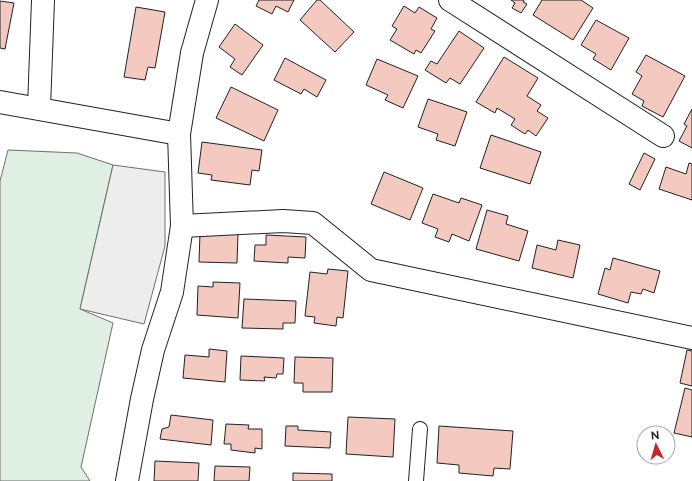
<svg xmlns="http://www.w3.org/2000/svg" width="692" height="481" font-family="Raleway,sans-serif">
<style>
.green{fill:#e0efe3;stroke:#6f6f6f}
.parking{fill:#ededed;stroke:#6f6f6f}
.building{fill:#f3c9c0;stroke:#222}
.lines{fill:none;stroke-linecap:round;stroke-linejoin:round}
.service-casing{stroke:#222;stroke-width:16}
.minor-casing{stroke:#222;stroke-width:24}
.tertiary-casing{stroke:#222;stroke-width:24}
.service{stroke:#fff;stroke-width:14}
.minor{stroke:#fff;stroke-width:22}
.tertiary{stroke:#fff;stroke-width:22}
</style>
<rect width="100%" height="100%" fill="#fff"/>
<path class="green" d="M8,150l69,3 36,12 -33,144 33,14 -32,144 9,14h-90v-300z"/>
<path class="parking" d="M113,165l52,7v74l-21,78 -64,-15z"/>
<path class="building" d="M259,0h35l-6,12 -12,-6 -4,8 -16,-8z
M317,0h3l34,32 -19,20 -35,-32z
M511,0h13l-1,2 4,2 -6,9 -9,-5 3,-5z
M542,0h39l12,8 -20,32 -40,-25z
M0,1l14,2 -9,46 -5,-1z
M404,6l11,7 4,-6 18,11 -6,11 4,2 -14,22 -5,-3 -2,4 -24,-14 7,-11 -5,-3z
M136,7l29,5 -10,56 -7,-1 -3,13 -21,-3z
M596,20l33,18 -18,32 -18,-11 3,-5 -15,-9z
M235,24l28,21 -21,30 -12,-8 5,-8 -16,-12z
M459,31l25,17 -24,36 -10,-6 -4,5 -21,-13 6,-9 6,3z
M646,55l39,21 -22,41 -21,-11 2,-5 -12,-7 10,-18 -6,-4z
M504,57l34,21 -11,18 14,9 -4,6 11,7 -12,18 -8,-6 -3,4 -14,-9 4,-6 -18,-11 -2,5 -19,-11z
M285,58l41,22 -9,17 -13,-8 -3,5 -27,-14z
M377,59l41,17 -15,32 -18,-8 3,-5 -22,-10z
M231,87l47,23 -14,31 -48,-23z
M428,99l39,13 -12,34 -19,-6 2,-6 -20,-7z
M692,109v39l-13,-7 8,-15 -3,-2z
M491,135l50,17 -11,32 -50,-16z
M202,142l60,8 -3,21 -7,-1 -2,15 -39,-5 1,-5 -14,-2z
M644,153l11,6 -15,31 -11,-6z
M689,163l3,1v36l-33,-11 7,-22 20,7z
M384,172l39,16 -13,32 -39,-16z
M433,194l26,9 2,-5 21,7 -13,36 -17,-7 -3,8 -14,-5 3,-8 -16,-6z
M487,210l21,6 -2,8 22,7 -9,30 -43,-12z
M200,233l38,1 -1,29 -38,-1z
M266,235l40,2 -1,21 -17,-1v6l-34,-2 1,-16h11z
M558,240l22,5 -7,33 -41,-10 5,-23 19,5z
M613,258l47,13 -6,22 -11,-4 -2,5 -10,-2 -3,11 -30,-9 7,-26 5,2z
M328,269l20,2 -5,47 -6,-1 -1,9 -22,-3 1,-6 -10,-1 5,-44 17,2z
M213,282l27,1 -2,35 -41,-3 1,-29 15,1z
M244,299l52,2 -1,22h-12v6l-41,-1z
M209,349l18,2 -2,31 -42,-4 2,-23 24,2z
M687,350l5,1v35l-12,-3z
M241,356l43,2 -1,16h-6l-1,4 -12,-1 1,4 -25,-1z
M295,357l38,1 -1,34h-29v-9h-9z
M685,388l7,2v47l-18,-4z
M171,415l42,5 -2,25 -51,-6 2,-10 7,-2z
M348,417l47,2 -2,38 -47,-3z
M226,424l23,1 -1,4h14v20l-7,-1v5l-24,-3v-6h-7z
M286,426h12v4l33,2 -1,16 -45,-2z
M439,426l74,5 -3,38 -16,-1 -1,8 -34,-3v-8l-22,-2z
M155,461l44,2 -1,18h-44z
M215,466l35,1 -1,14h-35z
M293,473l39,1v7h-39z"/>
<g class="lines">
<defs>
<path id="service" d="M416,481l4,-52"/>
<path id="minor" d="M450,0l213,136
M0,102l179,32
M39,108l4,-108
M182,226l101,-5 30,2 58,47 321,68"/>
<path id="tertiary" d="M127,481l15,-82 11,-49 19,-58 10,-66 -3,-92 13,-81 15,-53"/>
</defs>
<use href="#service" class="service-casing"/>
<use href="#minor" class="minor-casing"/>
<use href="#tertiary" class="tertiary-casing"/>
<use href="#service" class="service"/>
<use href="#minor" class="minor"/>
<use href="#tertiary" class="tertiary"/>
</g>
<g transform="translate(656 445) rotate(355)"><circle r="19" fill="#ffffff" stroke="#a7a7a7"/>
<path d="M0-3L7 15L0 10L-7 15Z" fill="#c62828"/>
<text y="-6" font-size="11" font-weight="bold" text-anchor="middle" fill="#222222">N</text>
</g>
</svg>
